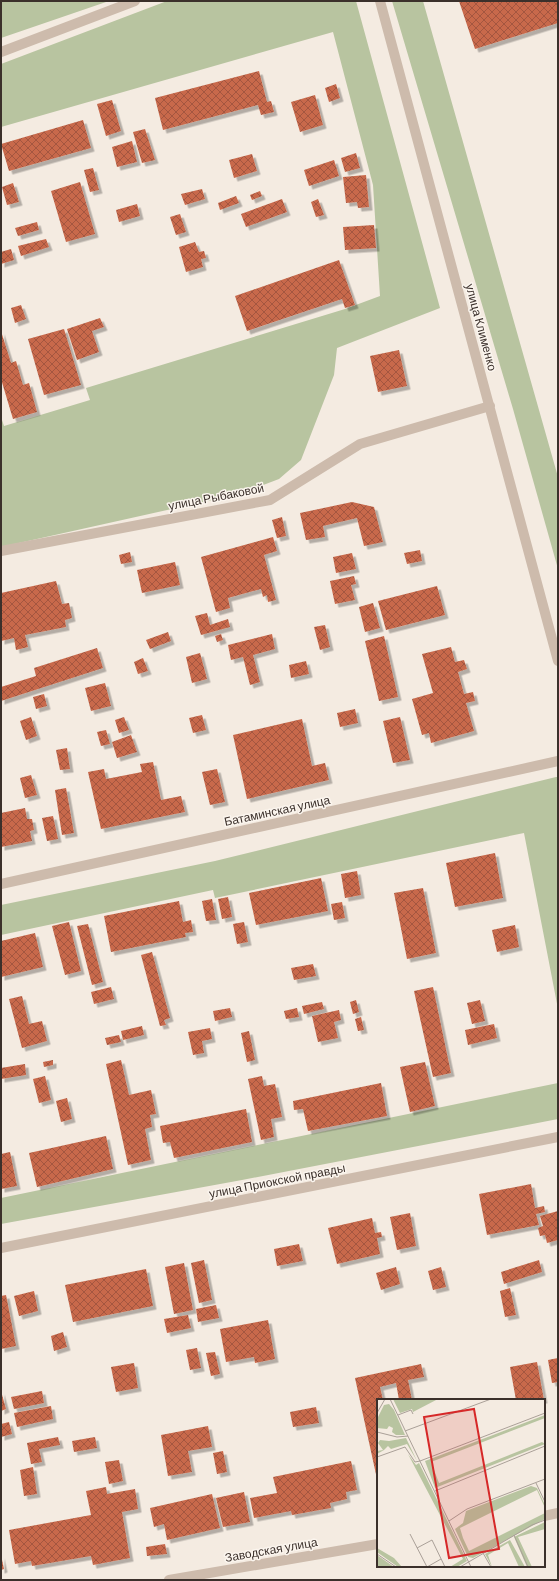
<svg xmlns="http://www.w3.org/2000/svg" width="559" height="1581" font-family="Barlow,sans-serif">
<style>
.green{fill:#b8c4a0}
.building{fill:url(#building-cross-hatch);filter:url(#shadow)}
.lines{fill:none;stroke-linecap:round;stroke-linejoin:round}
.minor{stroke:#cdbbac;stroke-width:10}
.labels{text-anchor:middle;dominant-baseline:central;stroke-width:3;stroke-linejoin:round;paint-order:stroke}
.street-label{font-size:12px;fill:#3b302b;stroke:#fbf5ee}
.inset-road{fill:none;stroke:#aaa098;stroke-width:1}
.view{fill:#d62828;fill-opacity:0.15;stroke:#d62828;stroke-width:2}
.inset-edge{fill:none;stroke:#3b302b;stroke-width:2}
</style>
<defs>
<pattern id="building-cross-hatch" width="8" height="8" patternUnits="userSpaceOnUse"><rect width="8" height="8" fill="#c8694b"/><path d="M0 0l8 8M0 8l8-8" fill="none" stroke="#a4573f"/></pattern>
<filter id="shadow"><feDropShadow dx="3.5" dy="3.5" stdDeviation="0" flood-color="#0004"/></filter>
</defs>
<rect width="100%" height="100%" fill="#f4ebe1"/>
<path class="green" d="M1,1h108l-108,37z
M167,1h189l84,307 -103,40 -3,27 -33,85 -22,19 -40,15 -238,53v-130l3,9 86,-26 -4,-12 259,-79 35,-13 -7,-111 -40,-153 -332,95v-63z
M392,1h31l135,476v92l-45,-160z
M556,777h2v232l-34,-176 -309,65 -2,-8 -212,45v-30l214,-44z
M558,1083v36l-316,61 -241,44v-26z"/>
<path class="building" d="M459,1h99v22l-83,26z
M259,71l8,31 4,-1 3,11 -13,3 -3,-10 -95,25 -8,-32z
M336,84l4,14 -11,4 -4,-14z
M315,95l8,30 -23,7 -9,-30z
M112,100l9,31 -15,5 -9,-32z
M83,120l8,28 -82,23 -8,-27z
M145,129l10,31 -13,3 -9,-31z
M132,141l5,21 -20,5 -5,-20z
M356,153l4,15 -15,4 -4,-14z
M252,154l5,17 -23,7 -5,-18z
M334,160l5,16 -30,10 -5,-16z
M93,168l6,22 -9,2 -6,-22z
M366,175l3,32 -11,1 -1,-6 -11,1 -3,-26z
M80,182l15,52 -29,8 -15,-51z
M13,183l6,19 -12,3 -5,-18z
M202,189l3,10 -20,6 -4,-11z
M260,191l2,5 -10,4 -2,-5z
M236,196l3,7 -19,7 -2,-7z
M282,199l5,13 -41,15 -5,-13z
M318,199l6,16 -8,2 -5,-15z
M137,204l3,12 -21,6 -3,-12z
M180,214l6,18 -10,3 -6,-18z
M37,222l2,8 -21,6 -3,-8z
M374,225l2,23 -31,2 -2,-23z
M46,239l3,8 -28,9 -3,-10z
M195,242l4,10 5,-1 2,7 -5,1 2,8 -17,5 -7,-25z
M11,249l3,11 -13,4v-12z
M339,260l16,45 -10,3 -3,-9 -95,32 -12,-35z
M21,305l5,14 -11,4 -4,-15z
M100,318l4,9 -12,4 7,21 -22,8 -10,-31z
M64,329l17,56 -37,10 -16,-56z
M1,331l10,32 5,-2 7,24 6,-2 8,29 -24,7 -12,-40z
M399,350l8,36 -29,6 -8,-36z
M352,502l22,5 9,35 -19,4 -7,-28 -34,8 2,11 -19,3 -6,-27z
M282,517l4,19 -9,2 -5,-18z
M273,537l4,14 -13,4 12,45 -8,2 -1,-7 -4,2 -2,-8 -33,9 2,10 -14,4 -15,-55z
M420,550l2,11 -15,3 -3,-11z
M130,552l2,10 -11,2 -2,-9z
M352,553l4,16 -20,4 -3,-16z
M175,562l5,23 -38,8 -5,-23z
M354,576l2,8 -5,1 4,15 -20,4 -5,-23z
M56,581l6,23 7,-1 3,15 -7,2 1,7 -41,8 3,12 -12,3 -2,-12 -13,3v-48z
M437,586l8,29 -59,15 -8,-29z
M373,603l7,25 -15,4 -6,-25z
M207,613l3,12 18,-6 2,8 -29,8 -6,-19z
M325,625l5,22 -10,3 -6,-23z
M168,632l3,9 -21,8 -4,-9z
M221,634l2,6 -6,2 -2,-6z
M272,634l3,15 -22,6 7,27 -10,3 -7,-28 -12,3 -3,-15z
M384,636l14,61 -19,4 -14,-60z
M451,647l4,15 9,-2 3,9 -9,3 6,22 9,-2 2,9 -9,2 8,28 -43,12 -2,-10 -7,2 -10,-36 21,-6 -11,-39z
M97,648l6,20 -102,33v-14l35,-11 -2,-8z
M200,653l7,26 -15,4 -6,-26z
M143,658l5,13 -10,3 -4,-12z
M306,661l3,13 -18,4 -2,-13z
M105,683l6,23 -20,5 -6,-23z
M44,694l3,12 -11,3 -3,-12z
M355,709l3,14 -18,4 -3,-14z
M202,715l4,15 -13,3 -4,-15z
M31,717l6,19 -11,4 -6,-19z
M124,717l5,13 -10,3 -4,-13z
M400,717l10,43 -17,3 -10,-42z
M302,719l10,47 13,-3 4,17 -82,19 -14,-64z
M106,730l4,14 -9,2 -4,-14z
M131,735l6,17 -20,6 -5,-16z
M67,748l3,21 -10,1 -4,-20z
M153,762l8,38 20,-4 4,16 -84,17 -13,-57 16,-3 2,10 36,-7 -2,-8z
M217,769l8,33 -15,3 -8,-33z
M31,775l6,20 -12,3 -5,-20z
M66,788l8,45 -12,2 -7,-45z
M25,808l2,11h5l2,11 -4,1 2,10 -31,6v-34z
M53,816l5,23 -11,2 -5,-23z
M495,853l8,45 -48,9 -9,-44z
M357,871l4,24 -16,3 -4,-24z
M321,878l7,33 -72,14 -7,-32z
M423,888l13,65 -29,6 -13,-66z
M228,897l4,20 -10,2 -4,-20z
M212,899l4,21 -10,1 -4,-20z
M179,901l4,21 8,-2 2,12 -8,1 1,4 -75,15 -7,-36z
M342,902l3,16 -11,2 -3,-16z
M69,922l12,49 -16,4 -13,-49z
M244,922l4,20 -11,2 -4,-20z
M88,924l15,58 -11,3 -15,-59z
M515,925l4,22 -22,5 -5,-22z
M35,933l8,34 -42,10v-36z
M152,952l18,66 -6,2 2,5 -6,1 -19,-71z
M313,964l3,12 -22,4 -3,-12z
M111,987l3,12 -20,5 -3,-12z
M433,987l18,86 -18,4 -19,-86z
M22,996l7,28 13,-3 5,20 -25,7 -13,-49z
M356,1000l3,12 -6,2 -3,-12z
M480,1000l5,21 -13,3 -5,-21z
M322,1002l2,7 -20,5 -2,-8z
M230,1008l2,9 -17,4 -2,-10z
M297,1008l2,9 -13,2 -2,-8z
M339,1010l2,10 -7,2 4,16 -20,4 -6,-26z
M361,1017l3,13 -6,1 -3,-12z
M494,1024l3,14 -29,7 -3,-15z
M142,1026l2,9 -21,5 -2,-9z
M210,1028l2,11 -10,2 2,12 -11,2 -5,-23z
M249,1031l6,29 -8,2 -6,-29z
M119,1035l2,7 -14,3 -2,-7z
M53,1060v5l-9,2 -1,-5z
M121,1060l8,35 22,-5 5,24 -6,1 2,12 -7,2 6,31 -23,5 -22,-101z
M425,1062l10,44 -25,6 -10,-45z
M25,1064l1,11 -25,4v-11z
M45,1076l6,24 -12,3 -6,-24z
M262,1076l2,10 11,-2 7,33 -11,2 3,18 -13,3 -13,-61z
M381,1083l6,33 -79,15 -5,-22 -9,1 -1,-9z
M67,1098l5,21 -11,3 -5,-21z
M246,1109l6,33 -78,16 -4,-16 -7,1 -3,-17z
M106,1136l7,33 -76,18 -8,-34z
M10,1152l7,34 -16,3v-35z
M531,1184l4,24 9,-2 1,6 -9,2 3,11 -52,10 -8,-41z
M558,1211v29l-11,3 -2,-8 -5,1 -2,-8 5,-2 -3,-10z
M410,1213l6,33 -19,4 -7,-33z
M372,1218l3,15 6,-1 1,5 -5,1 3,16 -43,10 -9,-36z
M299,1244l4,17 -26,5 -3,-17z
M204,1260l8,40 -13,3 -8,-40z
M539,1260l3,12 -38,12 -3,-12z
M184,1263l9,47 -19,4 -9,-47z
M396,1267l4,17 -19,6 -5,-17z
M441,1267l5,20 -13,3 -5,-19z
M146,1269l7,37 -80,16 -8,-37z
M510,1288l6,27 -11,2 -5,-26z
M34,1291l4,20 -19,5 -5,-20z
M6,1295l10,51 -15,3v-53z
M216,1305l3,13 -21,4 -2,-13z
M188,1315l3,13 -24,5 -3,-14z
M268,1320l7,39 -20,4 -1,-6 -28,5 -6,-33z
M63,1332l4,15 -13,4 -3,-15z
M197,1348l4,20 -11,2 -4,-20z
M215,1352l5,22 -9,2 -5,-23z
M558,1358v24l-6,1 -4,-23z
M537,1362l7,38h-28l-6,-33z
M134,1363l4,25 -22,4 -5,-25z
M421,1364l3,13 -16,3 4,20h-13l-3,-17 -16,4 3,13h-5l-1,79 -22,-101z
M1,1391l5,18 -5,2z
M42,1391l2,12 -30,6 -3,-12z
M51,1406l2,13 -36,8 -3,-14z
M316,1407l3,16 -26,4 -3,-15z
M9,1422l3,12 -11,3v-13z
M208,1426l4,21 -24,4 4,21 -24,4 -7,-41z
M58,1437l2,8 -21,4 3,13 -11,2 -4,-21z
M95,1437l2,11 -23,4 -2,-11z
M223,1451l4,21 -10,2 -4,-21z
M119,1460l4,21 -14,3 -4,-22z
M351,1461l6,29 -11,2 1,7 -17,4 1,5 -39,7 -1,-4 -37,7 -4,-20 27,-5 -4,-16z
M33,1467l4,27 -13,2 -4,-26z
M106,1487l1,7 28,-5 3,20 -16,3 8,46 -37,7 -2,-9 -59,10 -1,-5 -16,3 -6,-34 82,-15 -5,-24z
M244,1492l6,30 -27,5 -7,-29z
M212,1494l8,34 -53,12 -3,-16 -10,3 -4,-19z
M165,1544l2,10 -20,2 -1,-9z
M1,1555l3,14 -3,1z"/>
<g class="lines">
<path class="minor" d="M380,1l178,660
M1,52l134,-51
M1,551l269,-51 90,-56 130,-38
M1,884l557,-123
M1,1248l557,-111
M544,1516l14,-3
M169,1580l209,-36"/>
</g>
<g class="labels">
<g class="street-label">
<text transform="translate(482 327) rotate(75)">улица Клименко</text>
<text transform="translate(216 496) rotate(-11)">улица Рыбаковой</text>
<text transform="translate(277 810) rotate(-12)">Батаминская улица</text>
<text transform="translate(277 1180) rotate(-11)">улица Приокской правды</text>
<text transform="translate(271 1549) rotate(-10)">Заводская улица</text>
</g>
</g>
<g transform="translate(377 1399)">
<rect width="168" height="168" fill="#f4ebe1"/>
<path d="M16,0h45l-25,13 -1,-3 -12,4zM12,5l5,6 11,25h-9l-4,-3 1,-4 -4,-2 -2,3 -10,-1v-9l7,-14zM168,16v3l-114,44 8,21 103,-41 3,2 -110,44 -10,-27zM29,39l11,23 -10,-17 -16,5 -3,-3 -4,4 -7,4v-3l6,-1 -5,-7 2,-3 9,1zM31,55l8,11 3,-2 48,98 -10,6h-7l13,-8zM154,87l6,2 8,17v3l-8,-18 -77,38 3,10 6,13 76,-38v6l-72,39 -5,-1 -13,-28 8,-6 3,-12zM168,123v7l-27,8 14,30h-5l-13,-30zM133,141l15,27h-6l-11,-24 -20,12 4,12 -7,-13zM0,149l17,10 8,9h-4l-21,-15zM0,156l17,12h-17z" fill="#b8c4a0"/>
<path class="inset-road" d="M13,0l81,168M0,14l8,-14M21,16l13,-5 2,4M28,32l86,-32M0,33l20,5 11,-1M0,58l28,-10 10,15 5,-1 125,-48M159,84l9,19M58,92l110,-45M72,122l18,-12 78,-30M33,135l17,33 14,-8M137,136l14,32M40,149l15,-8 13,27M106,154l8,14M0,155l19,13M83,168l72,-42 13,-5"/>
<path class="view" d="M97,10l25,140 -50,9 -25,-141z"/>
<rect width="168" height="168" class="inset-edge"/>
</g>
<rect width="559" height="1581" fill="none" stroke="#3b302b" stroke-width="4"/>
</svg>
